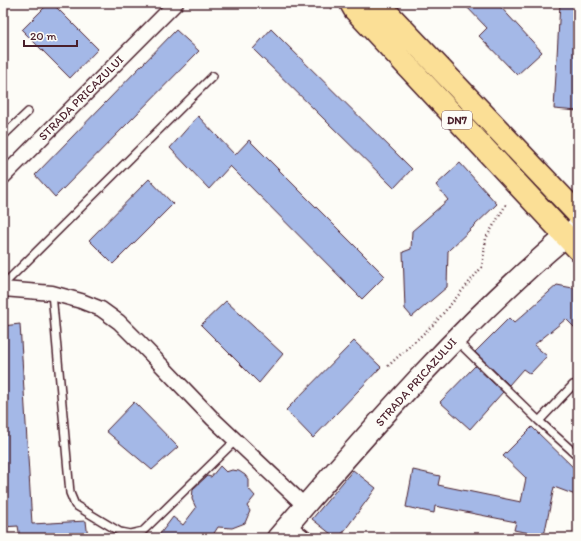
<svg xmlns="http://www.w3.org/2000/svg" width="581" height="541" font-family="Itim,sans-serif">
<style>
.building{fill:#a4b8e7;stroke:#4a1f2b}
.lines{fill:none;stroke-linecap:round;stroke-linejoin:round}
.lane-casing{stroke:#4a1f2b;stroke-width:10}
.street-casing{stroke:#4a1f2b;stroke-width:17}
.secondary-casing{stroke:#4a1f2b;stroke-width:23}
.primary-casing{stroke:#4a1f2b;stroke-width:25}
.path{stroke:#4a1f2b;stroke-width:2.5;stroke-dasharray:1 3;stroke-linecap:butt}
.lane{stroke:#fdfcf7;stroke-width:7}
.street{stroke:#fdfcf7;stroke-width:14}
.secondary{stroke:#fdfcf7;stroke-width:20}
.primary{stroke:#fbdf96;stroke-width:22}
.labels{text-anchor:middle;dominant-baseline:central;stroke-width:3;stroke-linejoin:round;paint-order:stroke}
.shield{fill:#fdfcf7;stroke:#806168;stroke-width:1}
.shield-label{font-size:11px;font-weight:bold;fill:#4a1f2b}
.street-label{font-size:12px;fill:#4a1f2b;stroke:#fdfcf7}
</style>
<rect width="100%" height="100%" fill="#fdfcf7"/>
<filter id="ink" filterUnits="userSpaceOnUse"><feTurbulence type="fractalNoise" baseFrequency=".025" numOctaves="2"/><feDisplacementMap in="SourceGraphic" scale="8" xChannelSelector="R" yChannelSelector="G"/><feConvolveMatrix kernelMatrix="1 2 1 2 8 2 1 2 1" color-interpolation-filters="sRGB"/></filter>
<g filter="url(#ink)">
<path class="building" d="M49,3h3l46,46 -28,29 -48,-48z
M463,3h34l45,49 -25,23 -38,-39 8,-8z
M560,3h18v108l-24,-2z
M271,29l141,140 -18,19 -141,-139z
M176,30l23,21 -144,146 -20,-22z
M198,116l37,39 14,-15 136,136 -23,23 -132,-133 -21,23 -39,-41z
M460,163l37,41 -49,47 -1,36 -35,30 -7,-8 -2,-57 8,-3 1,-18 36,-31 -12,-15z
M149,179l24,25 -60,60 -24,-24z
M557,285l21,4v42l-12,-12 -32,26 13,11 -17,18 -7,-5 -14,16 -34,-33 34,-34 5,5z
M226,301l57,53 -24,29 -58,-58z
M20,324l12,200 54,-3 2,17h-68l-2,-12 -15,1v-201z
M354,341l27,26 -68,71 -27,-28z
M475,366l28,26 -33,37 -30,-27z
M134,402l44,45 -26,23 -46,-39z
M532,427l46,45v24l-24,-9 -10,49 -30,-6 2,-8 -81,-16 -1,7 -28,-6 7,-37 27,6 -2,9 83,17 5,-24 -23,-22z
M220,466l6,6 6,-2 7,1 6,4 3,4v9l7,8 -8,10 3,5 -5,12 -13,5 -14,-1 -7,11h-54l16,-21 10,8 13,-17 -4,-9 1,-10 14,-13 4,1z
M353,470l23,18 -37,50h-3l-24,-19z"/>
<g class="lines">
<defs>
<path id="lane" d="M3,136l25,-24
M3,285l210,-209
M52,293l18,200 5,12 45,27 10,2 13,-3 93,-91
M456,340l83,81 39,35
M539,421l34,-36 5,-1
M292,524l18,14"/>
<path id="street" d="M3,177l173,-174
M3,289l49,4 29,8 20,8 18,13 20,20 74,77 92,87"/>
<path id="secondary" d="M277,538c94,-109 189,-220 301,-312"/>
<path id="primary" d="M351,3l4,7 223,239
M378,3l200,211"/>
</defs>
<use href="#lane" class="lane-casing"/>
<use href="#street" class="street-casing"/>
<use href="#secondary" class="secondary-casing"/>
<use href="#primary" class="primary-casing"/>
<path class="path" d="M325,3l7,7
M388,366l47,-43 47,-56 4,-29 21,-35"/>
<use href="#lane" class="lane"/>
<use href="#street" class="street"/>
<use href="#secondary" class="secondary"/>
<use href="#primary" class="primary"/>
</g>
</g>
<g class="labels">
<rect class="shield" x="442" y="111" width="30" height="18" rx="3"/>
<g class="shield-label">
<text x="457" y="120">DN7</text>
</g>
<g class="street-label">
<text transform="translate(81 98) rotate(-45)">STRADA PRICAZULUI</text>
<text transform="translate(416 382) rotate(-48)">STRADA PRICAZULUI</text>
</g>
</g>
<rect width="581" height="541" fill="none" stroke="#fdfcf7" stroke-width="16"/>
<rect x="8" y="8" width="565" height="525" fill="none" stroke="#4a1f2b" stroke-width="1.5" filter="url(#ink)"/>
<path d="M24 40v6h53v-6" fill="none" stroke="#4a1f2b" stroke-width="2"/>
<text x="30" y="40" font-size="12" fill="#4a1f2b" stroke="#fdfcf7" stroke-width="3" paint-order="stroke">20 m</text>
</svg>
